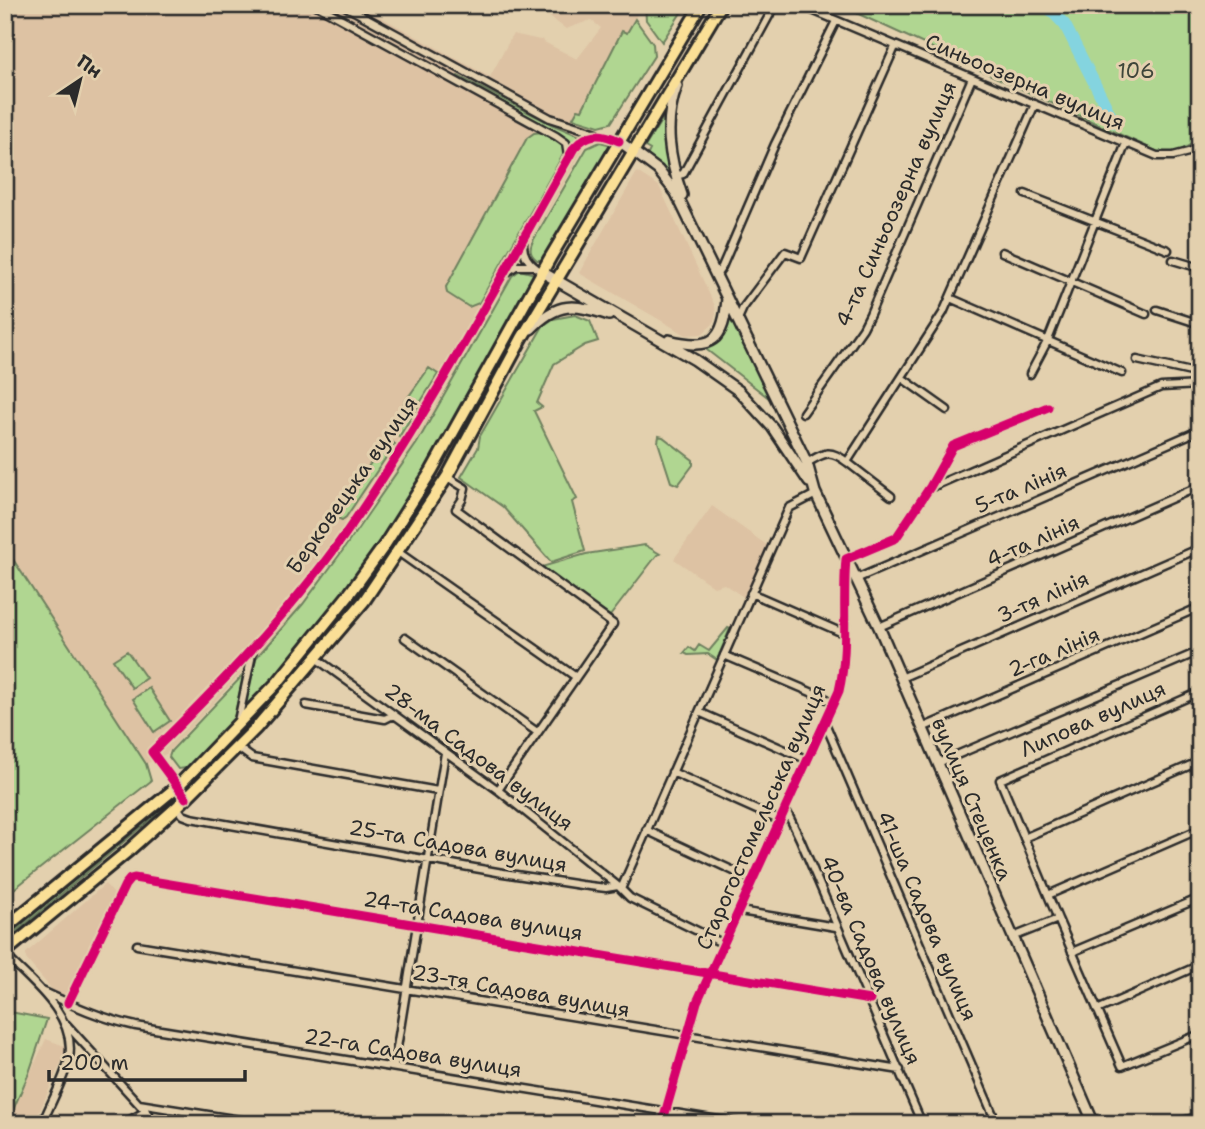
<svg xmlns="http://www.w3.org/2000/svg" width="1205" height="1129" font-family="'Shantell Sans',sans-serif">
<style>
.built{fill:#ddc2a3}
.green{fill:#b0d691;stroke:#6e805e;stroke-width:2}
.lines{fill:none;stroke-linecap:round;stroke-linejoin:round}
.river{stroke:#84d4df;stroke-width:12}
.minor-casing{stroke:#2b2b2b;stroke-width:11}
.secondary-casing{stroke:#2b2b2b;stroke-width:14}
.trunk-casing{stroke:#2b2b2b;stroke-width:16}
.minor{stroke:#e3d0ae;stroke-width:6}
.secondary{stroke:#e3d0ae;stroke-width:9}
.trunk{stroke:#fadf96;stroke-width:10}
.cycleway-casing{stroke:#e3d0ae;stroke-width:13}
.cycleway{stroke:#d6006c;stroke-width:9}
.labels{text-anchor:middle;dominant-baseline:central;stroke-width:6;stroke-linejoin:round;paint-order:stroke}
.park-label{font-size:21px;fill:#3f453a;stroke:#e3d0ae}
.street-label{font-size:21px;fill:#2b2b2b;stroke:#e3d0ae}
</style>
<rect width="100%" height="100%" fill="#e3d0ae"/>
<filter id="ink" filterUnits="userSpaceOnUse"><feTurbulence type="fractalNoise" baseFrequency=".0143" numOctaves="2"/><feDisplacementMap in="SourceGraphic" scale="14" xChannelSelector="R" yChannelSelector="G"/><feConvolveMatrix kernelMatrix="1 2 1 2 8 2 1 2 1" color-interpolation-filters="sRGB"/></filter>
<g filter="url(#ink)">
<path class="built" d="M5,5h354l131,72 23,-43 27,6 3,-1 1,3 33,17 24,-31 -10,-8 -25,9 -33,-24h109l-15,28 -5,-2 -41,79 16,15 -182,319 -67,98 -75,97 -107,115 -20,10 -141,-217z
M637,172l22,14 56,120 1,8 -3,10 -11,10 -16,1 -107,-62z
M712,506l56,40 -23,52 -21,-14 -10,3 -40,-28z
M105,884l11,12 -47,96 -7,3 -8,-3 -28,-33v-6z
M46,1039l21,8v2l-33,75h-27z"/>
<path class="green" d="M645,5h30l9,3 -22,34 -16,-22z
M839,5h361v134l-31,18z
M635,19l18,25 1,12 -43,67 -12,3 -26,-8 5,-9 4,1 40,-79 5,2z
M458,76l93,48 31,13 -12,8 -7,-9 -106,-59z
M664,116v30l7,30 -24,-20 3,-6 -5,-3z
M542,132l7,2 14,10 1,9 -85,150 -10,4 -22,-14 -1,-6 81,-149 7,-5z
M600,142l12,3 -69,115h-6c-8,-6 -8,-12 -3,-21l53,-91z
M520,270l15,4c-54,95 -103,192 -165,282 -38,55 -84,106 -127,158l13,-56 47,-54 40,-54 74,-107 95,-167z
M575,315l15,6 8,20 -13,4 -31,19 -17,39 5,4 -8,4 43,88 -5,3 13,49 -34,11 -48,-55 -42,-30 17,-29 2,-12 63,-110 10,-7z
M731,316l39,83 -67,-52 17,-9z
M429,368l9,6 -39,63 -6,-5 4,-6 7,-23z
M659,436l4,1 30,23v5l-15,20 -7,-3 -13,-40z
M388,439l7,5 -49,73 -4,3 -9,-4z
M645,545l15,9 -3,1 -47,61 -72,-48 48,-14z
M5,547l141,217 5,17 -146,115z
M728,628l2,1 -13,31 -9,-6 -20,1 -4,-2 5,-6 6,4 4,-6 10,6z
M127,651l19,27 -14,10 -19,-28z
M244,674l-11,48 -46,46 -9,1 -9,-12 2,-6z
M149,688l21,33 -16,11 -21,-33z
M170,798l3,1 -2,3 -161,135h-3z
M5,1011l42,8 -18,54 -22,51h-2z"/>
<g class="lines">
<path class="river" d="M1046,5l19,20 49,97"/>
<defs>
<path id="minor" d="M316,5l240,131 10,7 2,13
M343,5l207,113 47,15
M800,5l357,151h16l27,-7
M675,176l8,-2 92,-169
M1025,194l143,56
M524,238c-4,16 5,26 18,34
M1002,252l144,62
M1173,260l27,8
M504,274l12,-8h16
M717,274l5,-7 53,-123 61,-123
M950,298l172,75
M1157,310l43,14
M738,319l5,-11 42,-56 16,6 94,-211
M1137,360l63,14
M1030,374l18,-34 78,-197
M902,378l45,32
M803,413l60,-85 7,-14 102,-236
M847,462l44,34
M807,463c18,-11 23,-14 40,-1l96,-149 92,-209
M447,477l18,11 -3,12 -6,9 157,115 -115,166
M932,487l229,-100 39,-2
M398,552l178,125
M856,579l344,-149
M751,593l94,41
M879,627l321,-141
M405,638l132,94
M724,655l110,47
M317,659l181,131 120,96
M901,678l299,-130
M306,705l79,14 8,-4
M699,712l109,48
M238,721l15,-71
M825,723l172,401
M922,728l278,-121
M237,747l15,11 186,33
M938,763l262,-112
M672,772l109,49
M186,798l-34,-46c70,-68 138,-140 194,-219 85,-123 154,-255 228,-385 14,-16 27,-16 45,-7
M177,807l6,8 8,3 312,55 78,12 25,3 12,-2 12,12 94,46
M786,810l14,29 122,285
M646,830l107,50
M1024,838l176,-77
M621,889l168,-381 27,-14
M1048,895l152,-66
M740,911l96,16
M1058,919l-58,-139 200,-88
M1013,937l45,-18 64,147 78,-32
M137,945l763,125
M1072,952l128,-54
M5,955c26,26 72,61 64,103 -4,20 -19,46 -27,66
M42,991c30,14 61,28 94,35l607,98
M68,1003l57,-118 5,-6 4,-1 736,122
M1097,1010l103,-45
M66,1024l91,100
M394,1066l51,-313
M139,1104l126,20
M123,1124l23,-13
M662,1124l35,-122 142,-311c10,-43 3,-88 7,-132l50,-21 34,-51 23,-41 95,-39"/>
<path id="secondary" d="M677,86c-14,37 -8,72 5,109
M619,141l39,29 18,23 131,270 8,29 64,135 215,497
M542,272l153,88 44,31 33,36 37,55
M531,329c27,-28 43,-25 78,-14
M669,340c43,11 55,1 58,-42
M1177,1124l23,-6"/>
<path id="trunk" d="M5,928l173,-142 100,-104 72,-89 34,-47 48,-76 118,-212 151,-253
M5,952l123,-101 49,-44 79,-79 108,-127 83,-124 75,-139 199,-333"/>
</defs>
<use href="#minor" class="minor-casing"/>
<use href="#secondary" class="secondary-casing"/>
<use href="#trunk" class="trunk-casing"/>
<use href="#minor" class="minor"/>
<use href="#secondary" class="secondary"/>
<use href="#trunk" class="trunk"/>
<defs>
<path id="cycleway" d="M186,798l-34,-46c70,-68 138,-140 194,-219 85,-123 154,-255 228,-385 14,-16 27,-16 45,-7
M68,1003l57,-118 5,-6 4,-1 736,122
M662,1124l35,-122 142,-311c10,-43 3,-88 7,-132l50,-21 34,-51 23,-41 95,-39"/>
</defs>
<use href="#cycleway" class="cycleway-casing"/>
<use href="#cycleway" class="cycleway"/>
</g>
</g>
<g class="labels">
<g class="park-label">
<text x="1136" y="71">106</text>
</g>
<g class="street-label">
<text transform="translate(1025 82) rotate(23)">Синьоозерна вулиця</text>
<text transform="translate(896 204) rotate(-66)">4-та Синьоозерна вулиця</text>
<text transform="translate(352 485) rotate(-55)">Берковецька вулиця</text>
<text transform="translate(1021 488) rotate(-23)">5-та лінія</text>
<text transform="translate(1033 541) rotate(-24)">4-та лінія</text>
<text transform="translate(1043 597) rotate(-24)">3-тя лінія</text>
<text transform="translate(1054 652) rotate(-23)">2-га лінія</text>
<text transform="translate(1093 719) rotate(-24)">Липова вулиця</text>
<text transform="translate(479 757) rotate(37)">28-ма Садова вулиця</text>
<text transform="translate(972 799) rotate(67)">вулиця Стеценка</text>
<text transform="translate(761 817) rotate(-66)">Старогостомельська вулиця</text>
<text transform="translate(458 846) rotate(10)">25-та Садова вулиця</text>
<text transform="translate(473 916) rotate(9)">24-та Садова вулиця</text>
<text transform="translate(927 916) rotate(67)">41-ша Садова вулиця</text>
<text transform="translate(871 960) rotate(67)">40-ва Садова вулиця</text>
<text transform="translate(521 991) rotate(10)">23-тя Садова вулиця</text>
<text transform="translate(413 1053) rotate(9)">22-га Садова вулиця</text>
</g>
</g>
<rect width="1205" height="1129" fill="none" stroke="#e3d0ae" stroke-width="28"/>
<rect x="14" y="14" width="1177" height="1101" fill="none" stroke="#2b2b2b" stroke-width="2.5" filter="url(#ink)"/>
<g transform="translate(80 80) rotate(35)" stroke="#e3d0ae" stroke-width="5" paint-order="stroke">
<path d="M0-5L12 26L0 18L-12 26Z" fill="#2b2b2b"/>
<text y="-10" font-size="19" font-weight="bold" text-anchor="middle" fill="#2b2b2b">Пн</text>
</g>
<path d="M49 1070v10h196v-10" fill="none" stroke="#2b2b2b" stroke-width="3.5"/>
<text x="60" y="1070" font-size="21" fill="#2b2b2b" stroke="#e3d0ae" stroke-width="5" paint-order="stroke">200 m</text>
</svg>
